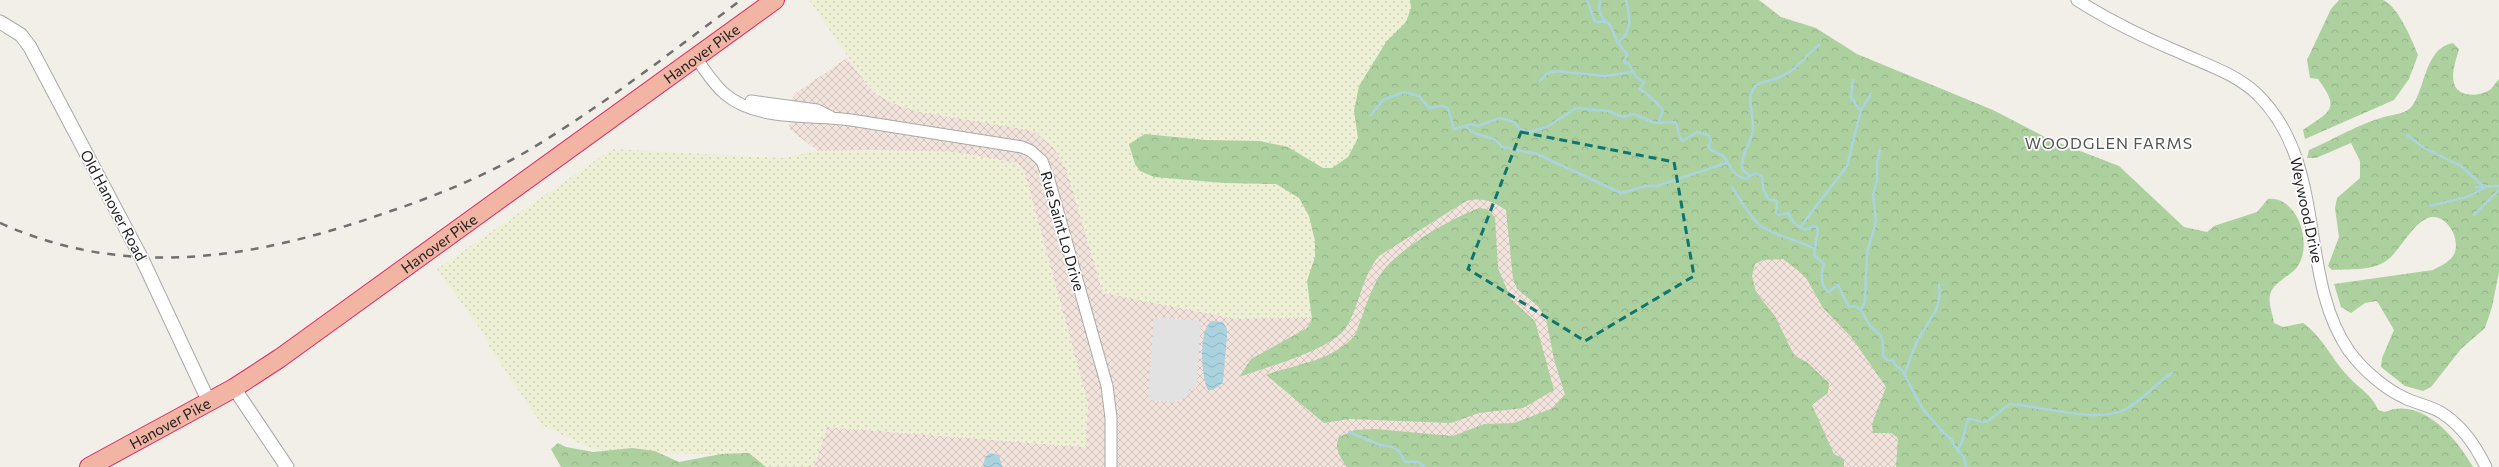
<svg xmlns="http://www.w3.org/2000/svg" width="2499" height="467" font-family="Commissioner,sans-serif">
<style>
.military{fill:url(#military-cross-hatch)}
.farmland{fill:url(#farmland-dots)}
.forest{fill:url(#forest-crowns)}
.parking{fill:#e2e2e2}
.water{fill:url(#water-waves)}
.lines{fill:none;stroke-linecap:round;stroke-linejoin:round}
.stream{stroke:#aad3df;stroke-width:2.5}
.minor-casing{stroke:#a9a9a9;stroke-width:13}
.tertiary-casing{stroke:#a9a9a9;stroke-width:15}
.trunk-casing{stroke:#dc2a67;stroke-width:20}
.minor{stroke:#fff;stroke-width:11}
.tertiary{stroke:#fff;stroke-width:13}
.trunk{stroke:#f2b4a3;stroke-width:18}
.rail{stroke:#707070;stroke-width:2.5;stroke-dasharray:8 8;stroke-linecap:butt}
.marked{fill:none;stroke:#0f766e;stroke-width:3;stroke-dasharray:8 5;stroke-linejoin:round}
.labels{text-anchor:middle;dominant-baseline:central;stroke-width:3.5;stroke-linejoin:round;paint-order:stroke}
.street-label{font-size:15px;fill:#222;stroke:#fff}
.neighbourhood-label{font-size:16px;letter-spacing:1px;fill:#555;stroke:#fff}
</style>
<defs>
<pattern id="military-cross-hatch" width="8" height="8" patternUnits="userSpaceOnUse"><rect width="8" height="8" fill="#f3e3dd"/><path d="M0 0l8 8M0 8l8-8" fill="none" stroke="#d0c2bd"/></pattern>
<pattern id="farmland-dots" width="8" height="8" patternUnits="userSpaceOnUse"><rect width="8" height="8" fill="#eef0d5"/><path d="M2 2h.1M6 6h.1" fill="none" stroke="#ccceb7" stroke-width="1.8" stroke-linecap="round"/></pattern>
<pattern id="forest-crowns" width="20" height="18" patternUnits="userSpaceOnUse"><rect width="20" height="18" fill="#add19e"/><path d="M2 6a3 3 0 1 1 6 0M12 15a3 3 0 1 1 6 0" fill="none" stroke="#95b388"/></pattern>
<pattern id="water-waves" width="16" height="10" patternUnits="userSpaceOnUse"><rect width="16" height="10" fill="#aad3df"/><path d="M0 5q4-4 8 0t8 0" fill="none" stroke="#92b5bf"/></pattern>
</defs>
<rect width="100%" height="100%" fill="#f2efe9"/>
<path class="military" d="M1431,5l920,462h-1537l13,-40 258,20 3,-43 -61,-223 -3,-10 -7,-8 -62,-11 -86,-2 -51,1 -29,-22 1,-10 13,3 2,-14 -13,-5 2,-9 53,-36 19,25 12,12 24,12 132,24 20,17 13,23 36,122z"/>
<path class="farmland" d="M809,0h619l-114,317 -78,2 -133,-26 -36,-122 -13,-23 -10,-10 -10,-7 -115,-19 -29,-10 -24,-19z
M612,149l170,9 36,-7h97l40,1 62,11 7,8 3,10 61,223 -3,43 -258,-20 -13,40h-54l-20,-12 -120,-3 -31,-4 -47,-23 -52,-77 -6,-14 -47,-65z"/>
<path class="forest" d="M1410,0h349l22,17 35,11 41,26 136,56 56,29 70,27 65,61 23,5 7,-6 43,-14 11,-13c29,-3 44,42 31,65 -6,12 -26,17 -29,31 -2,8 3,20 4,28l9,4 20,-4c19,13 28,35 44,52 10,12 26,20 31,35l7,2c37,-16 72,27 88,55h-577l2,-29 -7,-5h-18l-1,-9 14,-37 -34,-49 -29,-30 -18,-32 -22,-17 -20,1 -8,4 -3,12 4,16 19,24 16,33 4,7 12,6 22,21 -1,10 -16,12 22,49 10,5v8h-497c-7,-10 -13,-18 -8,-30l16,-7 20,-1 78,7 31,-12 30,-1 39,-15 12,-13 -11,-36 -8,-40 -8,-13 -21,-17 -4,-10 -7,-69c-14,-9 -23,-13 -40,-9l-87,55c-17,20 -19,48 -32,70 -14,24 -81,41 -108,51l12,-18 56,-31 5,-8 -5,-39 8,-24v-16l-6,-25 -10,-18 -23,-14 -52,-1 -70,-6 -14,-6 -5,-7 -6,-20 16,-10 61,6 53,1 29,6 35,21h9l16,-11 10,-19 -4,-27 5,-25 27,-44 20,-20 5,-14z
M2339,0c13,0 32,0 44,0 15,6 29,40 35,55l-9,24 -15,21 -89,39 -2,-9c27,-19 38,-20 15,-51l-8,-1 -3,-18 24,-51z
M2453,43l6,6c-3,11 -8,24 -5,34 3,15 27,14 37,6 3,-3 5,-7 8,-10v193l-7,35 -7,21 -24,21 -30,38 -8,4 -18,-5 -24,-19 1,-9 12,-28 -17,-29 -12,2 -14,10 -10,-6 -7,-23 99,-14c7,-4 15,-7 20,-14 9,-14 -4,-40 -21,-39 -18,2 -32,35 -46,44 -14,10 -38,8 -54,9l-4,-4 11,-29 -4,-29 2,-10 23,-20v-17l-9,-18 -35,15h-9l2,-8c25,-11 50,-26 75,-33 10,-3 22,-3 28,-11 13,-16 13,-59 41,-63z
M1479,208l8,1 8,8 3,51 13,31 24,22 19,69 -31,18 -44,5 -28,10 -102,-4 -25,4 -58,-48c30,-11 67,-14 89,-40 8,-19 14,-43 25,-60 17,-26 70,-56 99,-67z
M558,443l8,4 27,5 39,-4 23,3 24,11 42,-8 28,-1 17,14h-205l-10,-18z"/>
<path class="parking" d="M1154,317l47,4 -5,68h-7v6l-15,7 -26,-2z"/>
<path class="water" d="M1212,321l11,1 4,7v7l-4,47 -10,7h-5c-7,-12 -10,-62 4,-69z
M990,453l9,2 3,12h-19l2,-10z"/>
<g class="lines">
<path class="stream" d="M1587,0l8,22h11
M1600,0l-1,8 3,10 8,7 8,18 9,11 -3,8 5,2 7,13 8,5 -4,7c5,3 20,17 23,21l-4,11
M1618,43c15,-12 12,-26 8,-43
M1853,80l-2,17 9,13
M1540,81l6,-7 10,-3 49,5 27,-4
M1371,115l12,-15 21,-8 15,4 10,12 13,-2 6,2 6,21 18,-5 6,2 22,-8 14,4 6,7 9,3 18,-5 29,-19 32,3 15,6 11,-3 21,9 21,-1 4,16 3,3 14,-9 11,3 3,5 -3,8c5,4 11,5 15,8 8,8 7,19 23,23l10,-6 6,4 1,11 5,11 9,2 -1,12 3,2 9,-2 6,10 11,7 8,-4 4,1 1,5c-3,7 -2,15 -4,23l10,9c-3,9 -4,21 4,28l10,-7 11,22 6,-1 6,4 9,16 11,10 2,6v14l4,4h6l3,6 6,4 20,38 19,22 11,10 2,6 10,11 2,10
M1466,127l8,6 22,7 6,7 35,7 84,39 25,-7h11l69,-23
M2407,135l17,13 37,18 22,20
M1750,176l-8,-7c-1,-14 7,-22 10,-35 4,-12 -4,-28 -1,-40 5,-15 16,-11 27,-16 18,-7 27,-22 41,-33
M1732,187c8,12 18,31 29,39 16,11 38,14 54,23
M2476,187l23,-1
M2430,206l37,-9 21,-11
M2474,215l25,-25
M1801,226l46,-60 14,-56 10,-16
M1861,310l4,-8 2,-49 9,-32 -3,-26 4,-15v-18l3,-12
M1905,373c4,-11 8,-24 14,-35 10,-19 24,-30 20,-53
M1349,432l31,13 12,2 7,4 6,11h13l7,5
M1957,450l5,-8 6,-23c6,-1 10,3 16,3 6,1 18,-14 26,-18 31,2 88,20 116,5 16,-9 30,-25 46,-36"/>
<defs>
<path id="minor" d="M2077,0c33,21 68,38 104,53 26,12 55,21 76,41 72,70 40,182 92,257 14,19 36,38 56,47 12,6 26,8 37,15 21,14 33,32 44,54
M696,58c9,12 17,26 29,36 33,28 86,20 126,26l171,27 9,4 11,10 7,19 58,206 4,32v49
M751,101l66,9 14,7"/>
<path id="tertiary" d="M0,22l21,13 9,12 112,212 67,143
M234,388l53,79"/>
<g id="trunk">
<path id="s1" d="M89,467l145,-79 46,-30 495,-358"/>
</g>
</defs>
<use href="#minor" class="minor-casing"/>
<use href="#tertiary" class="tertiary-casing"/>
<use href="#trunk" class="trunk-casing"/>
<use href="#minor" class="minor"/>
<use href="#tertiary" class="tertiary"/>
<use href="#trunk" class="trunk"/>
<path class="rail" d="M0,223c129,58 257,35 385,-10 48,-16 95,-35 139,-60 76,-45 146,-100 217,-153"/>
</g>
<path class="marked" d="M1521,132l153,30 20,114 -109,65 -117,-72z"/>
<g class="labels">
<g class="street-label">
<text stroke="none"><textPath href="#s1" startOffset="740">Hanover Pike</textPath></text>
<text transform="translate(114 205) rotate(62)">Old Hanover Road</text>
<text transform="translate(2307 210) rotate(78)">Weywood Drive</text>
<text transform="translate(1063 231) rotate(74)">Rue Saint Lo Drive</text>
<text stroke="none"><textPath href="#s1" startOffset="416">Hanover Pike</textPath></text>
<text stroke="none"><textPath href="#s1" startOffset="92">Hanover Pike</textPath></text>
</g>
<g class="neighbourhood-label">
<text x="2109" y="142">WOODGLEN FARMS</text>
</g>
</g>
</svg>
